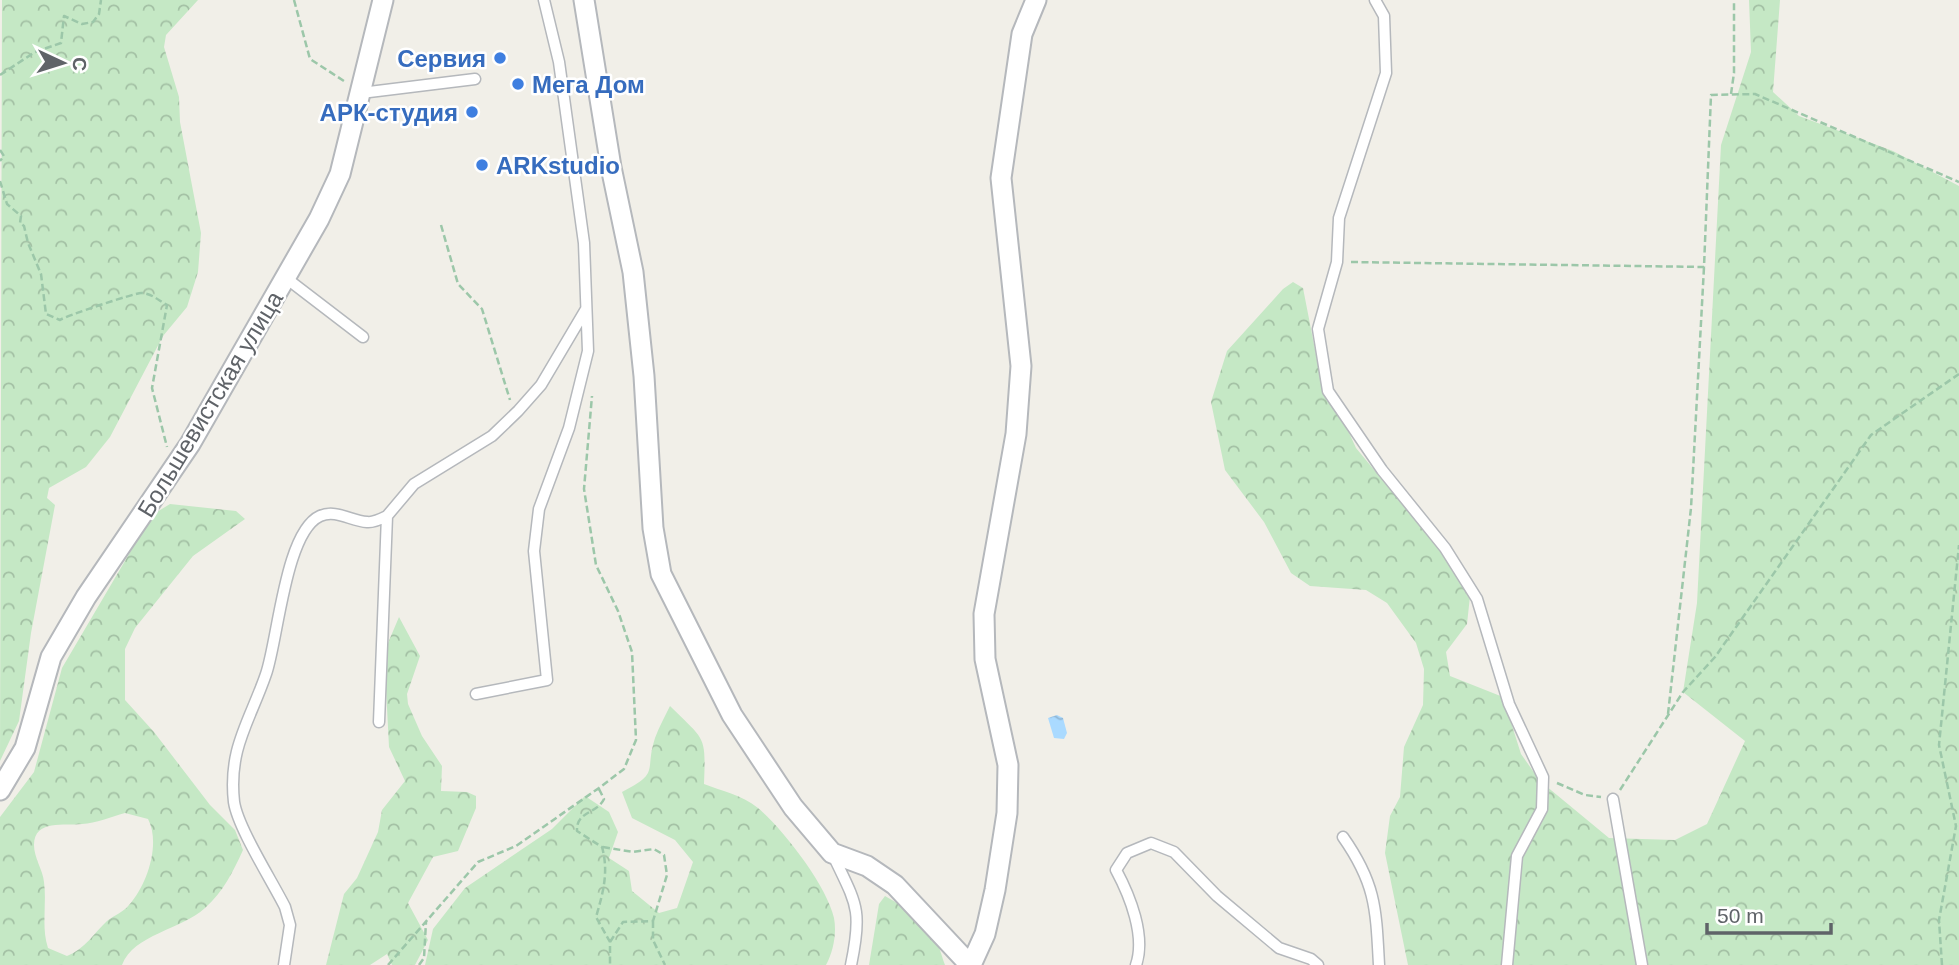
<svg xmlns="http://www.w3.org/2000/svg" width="1959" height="965" font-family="Arial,sans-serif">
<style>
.forest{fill:url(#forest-crowns);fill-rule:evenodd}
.water{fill:url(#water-ripples)}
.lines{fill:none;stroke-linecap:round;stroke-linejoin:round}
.lane-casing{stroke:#b5b8bc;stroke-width:13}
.street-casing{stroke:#b5b8bc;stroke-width:23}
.path{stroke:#9cc7a9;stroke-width:2.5;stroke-dasharray:7 3.5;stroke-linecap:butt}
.lane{stroke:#fff;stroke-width:10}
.street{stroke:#fff;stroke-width:19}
.shop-dot{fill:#3f7fe0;stroke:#fff;stroke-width:2.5}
.labels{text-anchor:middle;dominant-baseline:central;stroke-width:5;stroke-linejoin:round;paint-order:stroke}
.shop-label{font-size:24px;font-weight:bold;fill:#366cbe;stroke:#fff;text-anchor:end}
.street-label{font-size:24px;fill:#5f6368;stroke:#fff}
</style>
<defs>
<pattern id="forest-crowns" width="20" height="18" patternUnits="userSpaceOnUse" patternTransform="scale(1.75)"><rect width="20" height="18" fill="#c5e8c5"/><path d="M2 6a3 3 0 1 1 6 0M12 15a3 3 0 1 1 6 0" fill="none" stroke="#a3c0a4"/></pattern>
<pattern id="water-ripples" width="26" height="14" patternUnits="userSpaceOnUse" patternTransform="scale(1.75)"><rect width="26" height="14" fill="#aadaff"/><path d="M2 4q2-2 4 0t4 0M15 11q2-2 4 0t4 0" fill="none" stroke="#8eb4d2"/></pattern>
</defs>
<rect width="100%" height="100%" fill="#f1efe8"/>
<path class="forest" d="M2,0h196l-32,35 -2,12 15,50 1,25 21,111 -3,39 -11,35 -24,29 -53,101 -24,30 -37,21 -2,10 8,7 -24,128 -12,88 -19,40z
M1749,0h31l-7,92 26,24 94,35 66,35v779h-551l-23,-112 5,-37 10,-19 4,-50 19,-42 1,-36 -8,-26 -29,-40 -21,-13 -56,-4 -19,-13 -27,-51 -39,-52 -14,-68 16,-51 56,-62 10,-7 10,6 15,77 38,83 115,139 -4,37 -21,28 4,24 53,21 18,57 19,27 69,57 66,2 32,-16 38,-83 -62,-49 14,-89 24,-458 30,-93z
M170,504l66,7 9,8 -52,37 -58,72 -10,21v51l29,32 56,73 25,25 8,20c-10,22 -20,42 -38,58 -24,22 -71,26 -83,57h-122v-148l34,-45 28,-104 90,-153zM125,813l23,6c13,25 -1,66 -19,86 -5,7 -15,10 -22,16 -13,12 -22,28 -40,35l-19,-8c-7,-21 -1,-44 -4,-66 -1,-12 -10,-24 -10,-37 0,-26 31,-19 48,-21 14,-1 29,-7 43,-11z
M399,617l21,39 -13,38 1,10 14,32 20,30 -1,25 26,1 9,4v12l-18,43 -25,6 -25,46 20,37 -13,25h-23l-5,-11 -17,11h-44l18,-71 13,-16 21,-46 4,-22 23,-29 -16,-34 -3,-59 2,-45z
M670,706c35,35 36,28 34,78 18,7 38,11 54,24 25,21 69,78 76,110 3,16 -1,34 -8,47h-401l8,-36 32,-41 87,-59 33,-33 24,16 9,20 -9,26 20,13 3,20 27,22 18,-5 16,-46 -18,-22 -43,-22 -10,-26c39,-20 22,-20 33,-54 4,-11 10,-22 15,-32z
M885,896c42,25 45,21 60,69h-76l10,-61z"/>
<path class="water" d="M1057,715l6,3 4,15 -3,6 -10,-1 -6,-20z"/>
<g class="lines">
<defs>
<path id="lane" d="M1375,0l9,16 2,57 -47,145 -2,44 -19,67 10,62 54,79 63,78 32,51 32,105 34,73 -1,32 -25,47 -10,109
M361,93l114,-14
M286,278l77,59
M476,694l71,-14 -13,-129 5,-42 30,-81 19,-77 -4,-108 -25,-181 -15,-62
M379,722l8,-206 27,-32 78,-48 26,-25 23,-26 45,-76
M1613,799l29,166
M1343,837c33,47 33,72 36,128
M832,853c24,51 31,55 19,112
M284,965l6,-40 -5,-18c-13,-26 -47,-79 -51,-105 -6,-54 16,-81 32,-128 12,-34 19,-142 54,-158 16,-7 31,5 47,6 6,1 14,-3 20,-6
M1136,965c10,-29 -6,-69 -20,-95l11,-17 24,-10 23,9 43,44 62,52 32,11 7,6"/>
<path id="street" d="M584,0l27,167 22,105 11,104 9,152 8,46 71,141 61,92 39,46 35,13 28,19 75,80
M0,790l25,-42 26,-91 35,-60 104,-153 129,-225 21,-45 43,-174
M971,965l14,-31 10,-44 12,-77 1,-48 -23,-106 -1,-45 32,-180 5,-68 -20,-188 21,-144 14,-34"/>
</defs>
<use href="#lane" class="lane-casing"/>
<use href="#street" class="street-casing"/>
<path class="path" d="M294,0l16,59 34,22
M0,75l35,-23 26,-9 3,-27 18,8 11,-2 6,-8 2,-14
M1731,94l3,-21v-73
M0,150l4,6 -4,5
M0,181l7,23 14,12 -1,7 4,3 4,17 13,31 5,40 14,6c5,-4 75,-27 81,-27 10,0 17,7 26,12l-15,83 15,59
M441,225l17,59 24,25 28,91
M1351,262l353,5 7,-172 44,-1 204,88
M1668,714l23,-206 13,-241
M1557,783l28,12 16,2
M599,789l5,10c-7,15 -28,12 -27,32l25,16c7,25 1,46 -6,70l14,25v23
M1620,790l63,-98 32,-35 156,-222 88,-61
M603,847l30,5 21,-3 10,6 3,20 -14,46 -30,1 -13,20
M653,921v19l12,25
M388,965l90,-103 38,-16 83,-58 25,-19 12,-29 -4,-88 -14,-41 -22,-46 -12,-76 8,-93
M419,965l5,-7 2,-36
M1942,965l-3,-45 17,-94 -17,-81 20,-200"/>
<use href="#lane" class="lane"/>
<use href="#street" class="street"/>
</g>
<g class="shop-dot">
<circle cx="500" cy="58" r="7"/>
<circle cx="518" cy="84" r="7"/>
<circle cx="472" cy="112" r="7"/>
<circle cx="482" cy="165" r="7"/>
</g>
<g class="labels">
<g class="shop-label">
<text x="486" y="58">Сервия</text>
<text x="532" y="84" text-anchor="start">Мега Дом</text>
<text x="458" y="112">АРК-студия</text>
<text x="496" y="165" text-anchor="start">ARKstudio</text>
</g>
<g class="street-label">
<text transform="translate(210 404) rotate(-59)">Большевистская улица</text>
</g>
</g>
<g transform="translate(63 63) rotate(94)" stroke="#ffffff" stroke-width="5" paint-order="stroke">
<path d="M0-5L12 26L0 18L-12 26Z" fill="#5f6368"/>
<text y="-10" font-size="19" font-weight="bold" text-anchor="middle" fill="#5f6368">С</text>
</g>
<path d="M1707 923v10h124v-10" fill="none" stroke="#5f6368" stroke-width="3.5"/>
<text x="1717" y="923" font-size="21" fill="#5f6368" stroke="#ffffff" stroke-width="5" paint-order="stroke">50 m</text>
</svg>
